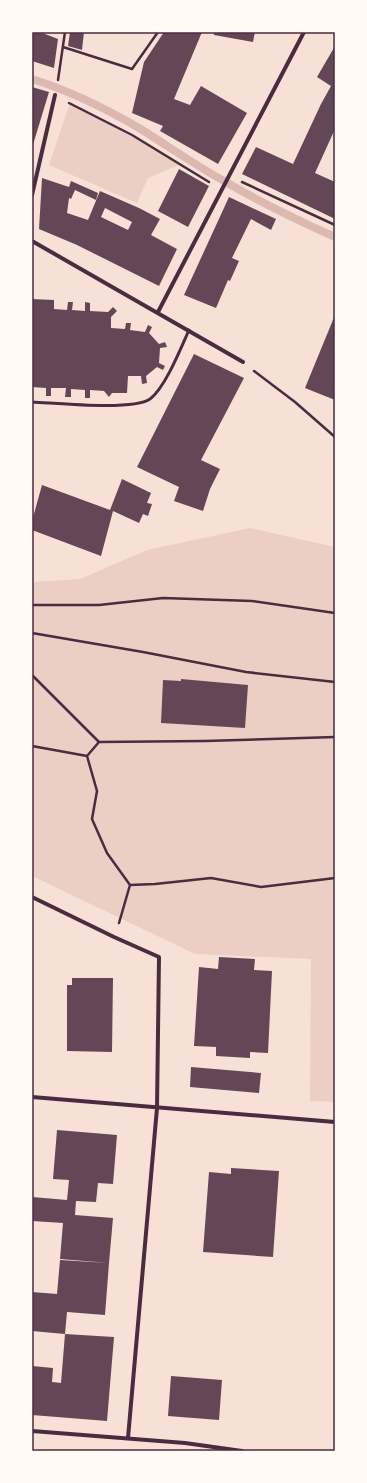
<svg xmlns="http://www.w3.org/2000/svg" width="367" height="1483" font-family="'Source Sans 3',sans-serif">
<style>
.green{fill:#ebcfc5}
.lines{fill:none;stroke-linecap:round;stroke-linejoin:round}
.stream{stroke:#dcb8b0;stroke-width:8}
.building{fill:#644757;fill-rule:evenodd}
.path{stroke:#4a2c40;stroke-width:2.5}
.service{stroke:#4a2c40;stroke-width:3}
.minor{stroke:#4a2c40;stroke-width:4}
.neatline{fill:none;stroke:#4a2c40;stroke-width:1.5}
</style>
<rect width="100%" height="100%" fill="#f7e1d7"/>
<path class="green" d="M70,103l89,49 20,13 -31,13 -11,25 -88,-38z
M250,528l85,19v555l-25,-1 1,-142 -116,-5 -163,-78v-294l48,-3 67,-29z"/>
<g class="lines">
<path class="stream" d="M32,79c38,12 73,29 107,49 29,18 56,37 85,53 36,21 73,39 111,56"/>
</g>
<path class="building" d="M32,32h8l18,7 -4,29 -22,-7z
M70,32h14l-2,18 -14,-4z
M164,32h38l-28,67 16,6 11,-19 46,27 -29,51 -58,-33 3,-5 -31,-13 12,-51z
M214,32h41l-2,10 -39,-7z
M335,46v83l-20,44 20,9v37l-93,-45 14,-27 37,17 28,-60 10,-18 -14,-9z
M32,87l17,5 -17,56z
M179,169l30,17 -21,41 -30,-16z
M42,178l27,9 2,-6 27,12 -2,7 -21,-10 -4,9 -2,-1 -2,15 21,7 12,-29 39,17 21,11 -9,16 26,14 -18,37 -82,-41 -38,-16zM105,208l27,14 -4,8 -27,-13z
M229,197l47,22 -5,11 -20,-11 -19,39 7,3 -9,20 -2,-1 -12,28 -32,-13z
M32,299l22,1v9l13,1 1,-8h5l-1,8 13,1v-9l5,1v8l18,1 5,-5 4,4 -6,6v11l14,1 1,-6h5l-1,7 15,2 3,-7 4,2 -3,6 10,11 6,-2 2,5 -7,1 -1,15 6,3 -2,4 -6,-3 -11,9 1,7 -5,1 -1,-8h-13l-1,17h-15l-3,4 -5,-6 -14,-1v8h-5v-8l-14,-1v8h-6l1,-9h-15v8h-5v-8l-14,-1z
M335,315v85l-30,-12z
M194,354l50,24 -43,82 19,9 -10,20 -7,22 -29,-10 5,-14 -42,-20z
M122,479l29,14 -4,10 5,1 -4,12 -5,-2 -4,9 -26,-12 -12,45 -69,-26v-9l10,-36 68,25z
M181,679l67,6 -3,43 -84,-5 2,-43 18,1z
M219,957l36,2 -1,11 18,1 -4,82 -18,-1v6l-34,-2v-9l-22,-1 5,-79 19,2z
M72,978h41l-1,74 -45,-1v-66h5z
M191,1067l70,6 -2,20 -69,-6z
M57,1130l60,5 -4,49 -15,-1 -2,19 -20,-1 -1,14 38,3 -4,45 -49,-4 3,-36 -31,-2v-24l35,3 2,-20 -16,-1z
M231,1168l48,3 -6,86 -70,-5 6,-80 22,2z
M60,1260l49,3 -4,52 -38,-3 -2,22 -33,-3v-39l25,2z
M65,1334l49,3 -7,84 -75,-6v-49l21,2 -1,14 9,1z
M171,1376l51,4 -3,40 -51,-4z"/>
<g class="lines">
<path class="path" d="M63,47l69,22 26,-37
M58,80l7,-48
M69,103l63,32 77,47
M242,182l93,43
M254,371l41,31 40,35
M32,605h67l64,-7 89,3 83,12
M32,633l111,19 103,20 89,10
M32,675l67,67 106,-1 130,-4
M32,746l55,10
M87,756l10,35 -5,28 15,34 23,32 -11,38
M87,756l12,-14
M130,885l25,-1 56,-6 50,9 74,-9"/>
<path class="service" d="M32,402c24,1 101,9 118,-3 15,-11 31,-51 39,-69"/>
<path class="minor" d="M32,195l23,-100
M32,241l211,121
M158,312l146,-280
M32,897l82,40 45,20 -2,151 -29,330
M32,1097l303,25
M32,1431l153,12 57,8"/>
</g>
<rect width="367" height="1483" fill="none" stroke="#fffaf5" stroke-width="66"/>
<rect x="33" y="33" width="301" height="1417" class="neatline"/>
</svg>
